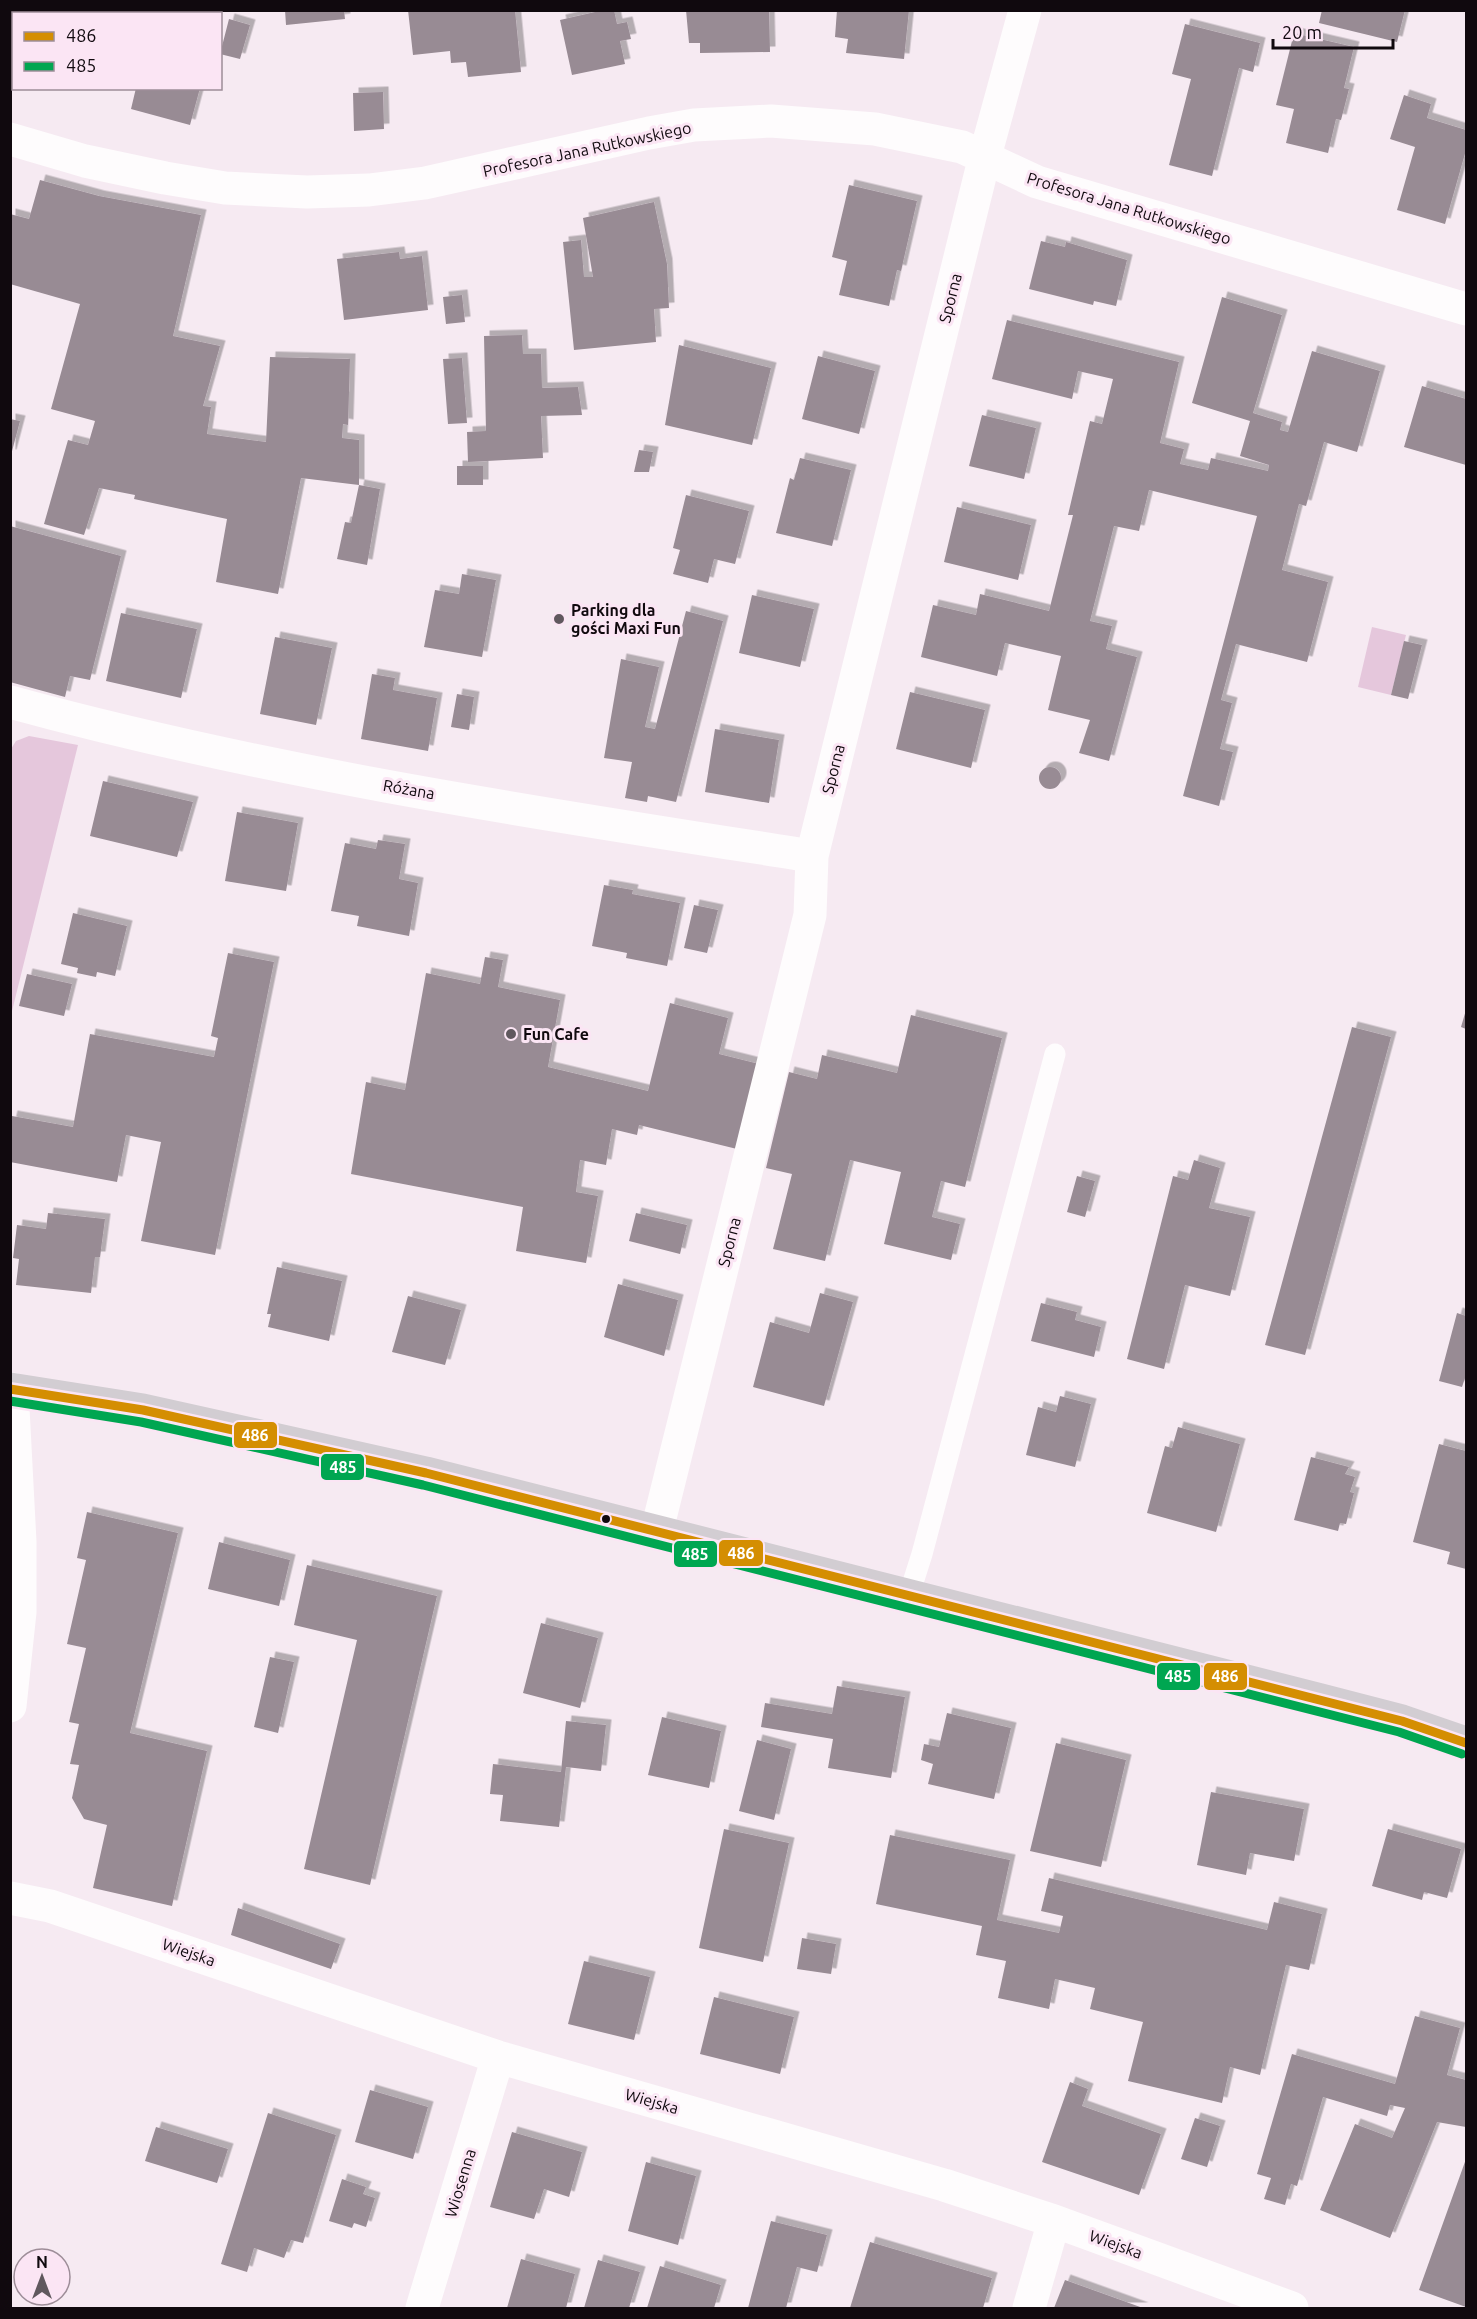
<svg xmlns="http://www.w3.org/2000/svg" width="1477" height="2319" font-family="Ubuntu,sans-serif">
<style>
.green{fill:#e5c7dc}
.building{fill:#988b94;filter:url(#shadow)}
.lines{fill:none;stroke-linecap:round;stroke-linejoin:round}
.lane{stroke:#fefcfd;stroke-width:21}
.street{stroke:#fefcfd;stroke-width:33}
.secondary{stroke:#d2cdd2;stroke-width:33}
.bus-1-casing{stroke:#fbe5f4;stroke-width:14}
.bus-2-casing{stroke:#fbe5f4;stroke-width:14}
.bus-1{stroke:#d48e02;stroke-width:9}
.bus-2{stroke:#00a651;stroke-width:9}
.poi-dot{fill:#60585e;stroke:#fbe5f4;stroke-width:2}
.bus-dot{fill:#10090e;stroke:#fbe5f4;stroke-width:2}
.labels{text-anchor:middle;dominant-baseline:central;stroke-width:6;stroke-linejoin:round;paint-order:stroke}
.street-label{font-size:16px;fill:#10090e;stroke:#fbe5f4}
.poi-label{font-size:16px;font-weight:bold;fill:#10090e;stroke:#fbe5f4;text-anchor:start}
.line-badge{stroke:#fbe5f4;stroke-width:2}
.badge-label{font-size:16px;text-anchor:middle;font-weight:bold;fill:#fff}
</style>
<defs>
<filter id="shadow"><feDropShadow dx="5.5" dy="-5.5" stdDeviation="0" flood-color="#0004"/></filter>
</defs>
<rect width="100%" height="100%" fill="#f6eaf2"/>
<path class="green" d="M1372,627l34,8 -15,60 -33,-8z
M29,736l49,9 -67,270v-266l5,-8z"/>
<path class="building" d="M51,10h30l9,3 -40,1z
M285,10h59l1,9 -59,6z
M408,10h107l6,62 -53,5 -2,-15 -15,1 -1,-12 -37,4z
M604,10h10l3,14 10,-2 4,17 -11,2 5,23 -53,11 -12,-55z
M686,10h83l1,42 -70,1v-10h-11z
M837,10h72l-5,49 -58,-6 2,-14 -13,-2z
M1322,10h83l-8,32 -78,-19z
M229,19l21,6 -10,34 -20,-5z
M1185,24l75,19 -7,29 -14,-4 -27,108 -43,-11 22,-86 -19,-5z
M1294,33l60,14 -10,41 5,1 -8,31 -5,-1 -8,34 -42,-10 8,-34 -18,-4z
M136,88h64l-10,37 -59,-16z
M383,92l1,37 -30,2 -1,-38z
M1404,95l27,9 -4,14 39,12v20l-21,74 -48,-14 18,-63 -25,-8z
M40,180l59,16 102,19 -28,121 47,10 -17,60 8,1 -4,27 59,8 4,-85 80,2 -2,66 -5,-1 -1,14 17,2v45l-58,-7 -23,116 -62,-12 11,-63 -93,-20 1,-4 -36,-7 -15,47 -40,-11 24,-84 20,5 7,-24 -44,-12 29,-105 -70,-20v-70l19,5z
M849,185l68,16 -16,70 -4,-1 -8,36 -50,-11 8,-34 -15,-4z
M654,202l13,62 2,44 -15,1 2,33 -82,8 -11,-108 18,-2 3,37h9l-10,-59z
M1041,241l24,6 1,-5 61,18 -11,46 -22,-5 -1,4 -64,-16z
M399,252l1,7 22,-3 6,54 -84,10 -7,-61z
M462,295l3,27 -19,2 -3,-27z
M1222,297l60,18 -29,98 29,9 -2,8 8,2 24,-81 68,20 -23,81 -33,-10 -18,64 -7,-2 -17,66 46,12 -21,80 -71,-18 -15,56 11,3 -12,46 13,3 -14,54 -36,-10 74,-280 -108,-26 -10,41 -25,-5 -24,95 22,5 -6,23 31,8 -28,104 -30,-8 11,-33 -42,-10 13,-54 -56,-13 -8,33 -76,-19 12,-52 43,10 4,-21 69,17 24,-96h-5l22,-94 12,3 11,-45 -35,-8 -6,28 -80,-20 15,-59 172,42 -19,81 24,6 -4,15 28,6 3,-12 57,13 1,-6 -29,-9 10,-35 -58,-18z
M522,335l1,19h18l1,34 36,-1 4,28 -41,1 2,42 -75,4 -1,-30 19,-1 -2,-95z
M679,345l92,23 -19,77 -87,-20z
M818,356l57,15 -16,63 -57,-15z
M462,358l5,65 -19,1 -5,-65z
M1422,386l44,13v66l-62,-18z
M982,415l54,13 -12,51 -55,-13z
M10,419l10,2 -9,34h-1z
M639,450l14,2 -4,20h-15z
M800,458l51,12 -19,76 -56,-13 14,-55 4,2z
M457,466h26v19h-26z
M359,485l21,4 -13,76 -30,-6 8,-37 6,1z
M686,495l63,16 -14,53 -21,-5 -6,24 -35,-9 7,-24 -7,-2z
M957,507l74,18 -13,55 -74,-18z
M10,526l111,30 -31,124 -20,-4 -5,21 -55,-15z
M462,574l34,6 -14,77 -58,-10 11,-57 24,4z
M752,595l62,14 -14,58 -61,-14z
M686,611l37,10 -47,181 -28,-6 -1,6 -22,-4 7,-36 -28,-4 17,-99 38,8 -14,60 10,2z
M121,613l76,16 -16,69 -75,-17z
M275,637l57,11 -16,77 -56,-11z
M1404,641l18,4 -14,54 -17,-4z
M372,674l23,4 -2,12 44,8 -9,53 -67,-12z
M910,692l75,18 -14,58 -75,-19z
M457,694l17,3 -5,33 -18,-3z
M715,729l64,11 -10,63 -64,-11z
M1039 778a11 11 0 1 1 22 0a11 11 0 1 1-22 0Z
M103,781l90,21 -16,55 -87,-21z
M237,812l61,11 -12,68 -61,-10z
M378,840l27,4 -6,35 19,4 -9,53 -52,-10 2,-10 -28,-5 14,-68 31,6z
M604,885l29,5 -1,4 48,9 -13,63 -41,-8 1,-5 -35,-7z
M694,905l24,5 -11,43 -23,-5z
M73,913l54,13 -12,50 -18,-4 -1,5 -19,-4 1,-5 -17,-4z
M228,953l46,9 -59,293 -74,-14 20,-99 -35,-7 -9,47 -107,-20v-37l2,-9 61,11 17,-93 124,23 4,-19 -7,-2z
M485,957l18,3 -5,27 62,13 -12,67 100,24 22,-88 58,15 -9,36 40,10 -22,85 -98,-24 -2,10 -25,-6 -6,36 -26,-5 -4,32 22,4 -12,67 -70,-12 7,-44 -172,-33 15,-92 39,8 21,-117 54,11z
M27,974l45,10 -8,32 -45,-10z
M1466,1010v19l-5,-2z
M911,1015l91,23 -37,149 -24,-6 -9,36 28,7 -9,36 -67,-16 17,-72 -51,-12 -25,101 -52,-12 19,-75 -26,-6 23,-96 28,7 5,-24 75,18z
M1352,1027l39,10 -86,318 -40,-10z
M1194,1160l26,8 -11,40 41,9 -20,79 -45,-11 -21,84 -37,-10 46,-183 15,4z
M1077,1176l18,5 -10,36 -18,-5z
M48,1213l57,6 -5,38h-5l-4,36 -75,-8 3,-26 -6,-1 4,-33 29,4z
M636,1213l51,12 -7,29 -51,-13z
M277,1267l65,14 -13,60 -61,-14 3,-13h-4z
M618,1284l60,16 -14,56 -60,-19z
M820,1293l33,9 -29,104 -71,-19 17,-65 39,11z
M408,1296l53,14 -16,55 -53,-13z
M1041,1303l36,9 -2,8 26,7 -7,30 -63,-16z
M1457,1313l9,3v59l-4,12 -23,-6z
M1060,1396l31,8 -16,63 -49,-12 12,-48 18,5z
M1178,1427l62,17 -24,88 -69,-19 18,-67 7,2z
M1439,1444l27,7v118l-19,-5 3,-12 -37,-10z
M1311,1457l38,10 -4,7 10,3 -5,15 4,1 -8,31 -6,-1 -2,8 -44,-11z
M87,1512l91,21 -48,200 77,18 -35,155 -79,-18 14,-63 -23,-6 -12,-21 7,-33 -9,-1 9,-40 -10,-2 17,-74 -19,-4 19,-84 -9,-2z
M219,1542l71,18 -11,46 -71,-17z
M307,1565l130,31 -67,289 -66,-16 53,-229 -63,-15z
M541,1623l57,15 -18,70 -57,-15z
M270,1657l24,5 -16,71 -24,-6z
M837,1686l68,11 -14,81 -63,-10 5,-29 -72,-12 4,-24 67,11z
M947,1713l64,15 -17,71 -66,-15 5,-20 -12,-4 3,-16 15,3z
M662,1717l59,14 -12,57 -61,-13z
M566,1721l40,4 -5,46 -35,-4 -7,60 -59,-6 3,-26 -13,-1 3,-30 68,8z
M757,1740l34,9 -17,71 -35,-9z
M1056,1743l70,17 -25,107 -71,-16z
M1211,1792l93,17 -10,52 -44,-8 -4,22 -49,-10z
M724,1829l65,14 -26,119 -64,-14z
M1388,1829l73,20 -14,49 -23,-6 -2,8 -50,-14z
M890,1835l120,25 -13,60 62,13 4,-17 -22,-5 8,-33 218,52 7,-28 48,12 -13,56 -23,-5 -26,110 -30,-8 -8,36 -94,-22 15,-59 -53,-13 5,-21 -40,-9 -6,30 -51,-11 8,-37 -30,-6 6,-29 -106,-22z
M238,1908l102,36 -9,25 -100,-34z
M802,1938l34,6 -5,30 -34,-5z
M584,1961l66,16 -16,63 -66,-16z
M714,1997l80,20 -14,57 -80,-20z
M1415,2016l45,12 -13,47 19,5v47l-29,-5 -47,116 -70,-28 35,-86 37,14 13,-30 -15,-3 -3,11 -64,-19 -26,89 -6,-2 -6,21 -21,-6 7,-21 -14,-4 35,-120 103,30z
M1070,2082l18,7 -6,17 79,28 -22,61 -97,-33z
M370,2090l58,17 -15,52 -58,-17z
M268,2113l68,22 -33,108 -12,-3 -7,18 -30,-10 -7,24 -26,-8z
M1195,2118l25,8 -13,41 -26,-8z
M156,2127l72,22 -11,34 -72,-22z
M512,2132l70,20 -13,45 -25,-8 -10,30 -44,-12z
M1466,2159v148l-47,-17z
M646,2162l50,14 -18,69 -50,-14z
M342,2179l24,8 -3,7 12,4 -9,29 -12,-4 -2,5 -23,-7z
M771,2221l56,14 -10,37 -20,-5 -11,41h-38z
M870,2242l122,36 -9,30h-133z
M521,2259l54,15 -9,34h-59z
M598,2260l42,12 -11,36h-45z
M660,2266l61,19 -7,23h-67z
M1065,2280l78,28h-89z"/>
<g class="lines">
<path class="lane" d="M909,1595l13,-41 133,-500"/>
<path class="street" d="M10,139l75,22 80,17 60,10 82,4 62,-2 56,-7 224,-50 45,-8 77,-4 104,8 87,18 75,35 429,127
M10,702c263,72 533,112 802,154
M657,1530l153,-615 2,-59 173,-700 40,-146
M10,1706l10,-94v-70l-8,-153
M10,1898l40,8 448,151 446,128 110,36 238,87
M422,2308l76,-251
M1029,2308l25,-87"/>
<path class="secondary" d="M10,1389l133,21 283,63 895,227 81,21 64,22"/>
<defs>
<path id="bus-1" d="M10,1389l133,21 283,63 976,248 64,22"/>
<path id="bus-2" d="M10,1401l131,21 282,63 976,247 63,22"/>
</defs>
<use href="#bus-1" class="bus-1-casing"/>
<use href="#bus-2" class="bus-2-casing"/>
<use href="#bus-1" class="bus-1"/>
<use href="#bus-2" class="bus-2"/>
</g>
<g class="poi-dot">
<circle cx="559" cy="619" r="6"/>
<circle cx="511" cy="1034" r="6"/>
</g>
<circle class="bus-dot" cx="606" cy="1519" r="5"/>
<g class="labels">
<g class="street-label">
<text transform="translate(587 149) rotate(-12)">Profesora Jana Rutkowskiego</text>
<text transform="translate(1129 208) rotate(17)">Profesora Jana Rutkowskiego</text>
<text transform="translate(950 298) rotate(-76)">Sporna</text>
<text transform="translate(833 769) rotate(-76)">Sporna</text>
<text transform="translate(409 789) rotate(10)">Różana</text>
<text transform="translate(729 1242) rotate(-76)">Sporna</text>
<text transform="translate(189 1952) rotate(19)">Wiejska</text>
<text transform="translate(652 2101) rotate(16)">Wiejska</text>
<text transform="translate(460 2183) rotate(-73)">Wiosenna</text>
<text transform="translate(1116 2244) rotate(20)">Wiejska</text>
</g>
<g class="poi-label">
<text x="571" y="610">Parking dla<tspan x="571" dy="18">gości Maxi Fun</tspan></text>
<text x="523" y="1034">Fun Cafe</text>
</g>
</g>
<g class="line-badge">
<rect x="233" y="1421" width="45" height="28" rx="6" fill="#d48e02"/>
<rect x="320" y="1453" width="45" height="28" rx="6" fill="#00a651"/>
<rect x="718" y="1539" width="46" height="28" rx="6" fill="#d48e02"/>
<rect x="673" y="1540" width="45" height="28" rx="6" fill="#00a651"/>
<rect x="1203" y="1662" width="45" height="29" rx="6" fill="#d48e02"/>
<rect x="1156" y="1662" width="45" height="29" rx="6" fill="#00a651"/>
</g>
<g class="badge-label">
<text x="255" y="1441">486</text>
<text x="343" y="1473">485</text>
<text x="741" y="1559">486</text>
<text x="695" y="1560">485</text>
<text x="1225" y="1682">486</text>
<text x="1178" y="1682">485</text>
</g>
<rect width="1477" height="2319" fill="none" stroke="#10090e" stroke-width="24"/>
<rect x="12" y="12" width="210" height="78" fill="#fbe5f4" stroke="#9d8d98" stroke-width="1.5"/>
<rect x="24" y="32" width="30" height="9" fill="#d48e02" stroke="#9d8d98" stroke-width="1.5"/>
<text x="66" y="42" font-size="18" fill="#10090e">486</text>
<rect x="24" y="62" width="30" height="9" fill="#00a651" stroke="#9d8d98" stroke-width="1.5"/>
<text x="66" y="72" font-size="18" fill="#10090e">485</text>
<g transform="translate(42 2277)"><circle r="28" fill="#fbe5f4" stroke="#9d8d98" stroke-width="1.5"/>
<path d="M0-4.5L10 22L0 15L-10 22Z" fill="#60585e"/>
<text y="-9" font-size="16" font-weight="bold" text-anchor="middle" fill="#10090e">N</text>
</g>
<path d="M1273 39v9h120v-9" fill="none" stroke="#10090e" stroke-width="3"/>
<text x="1282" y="39" font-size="18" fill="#10090e" stroke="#fbe5f4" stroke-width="4.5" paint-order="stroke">20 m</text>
</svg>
